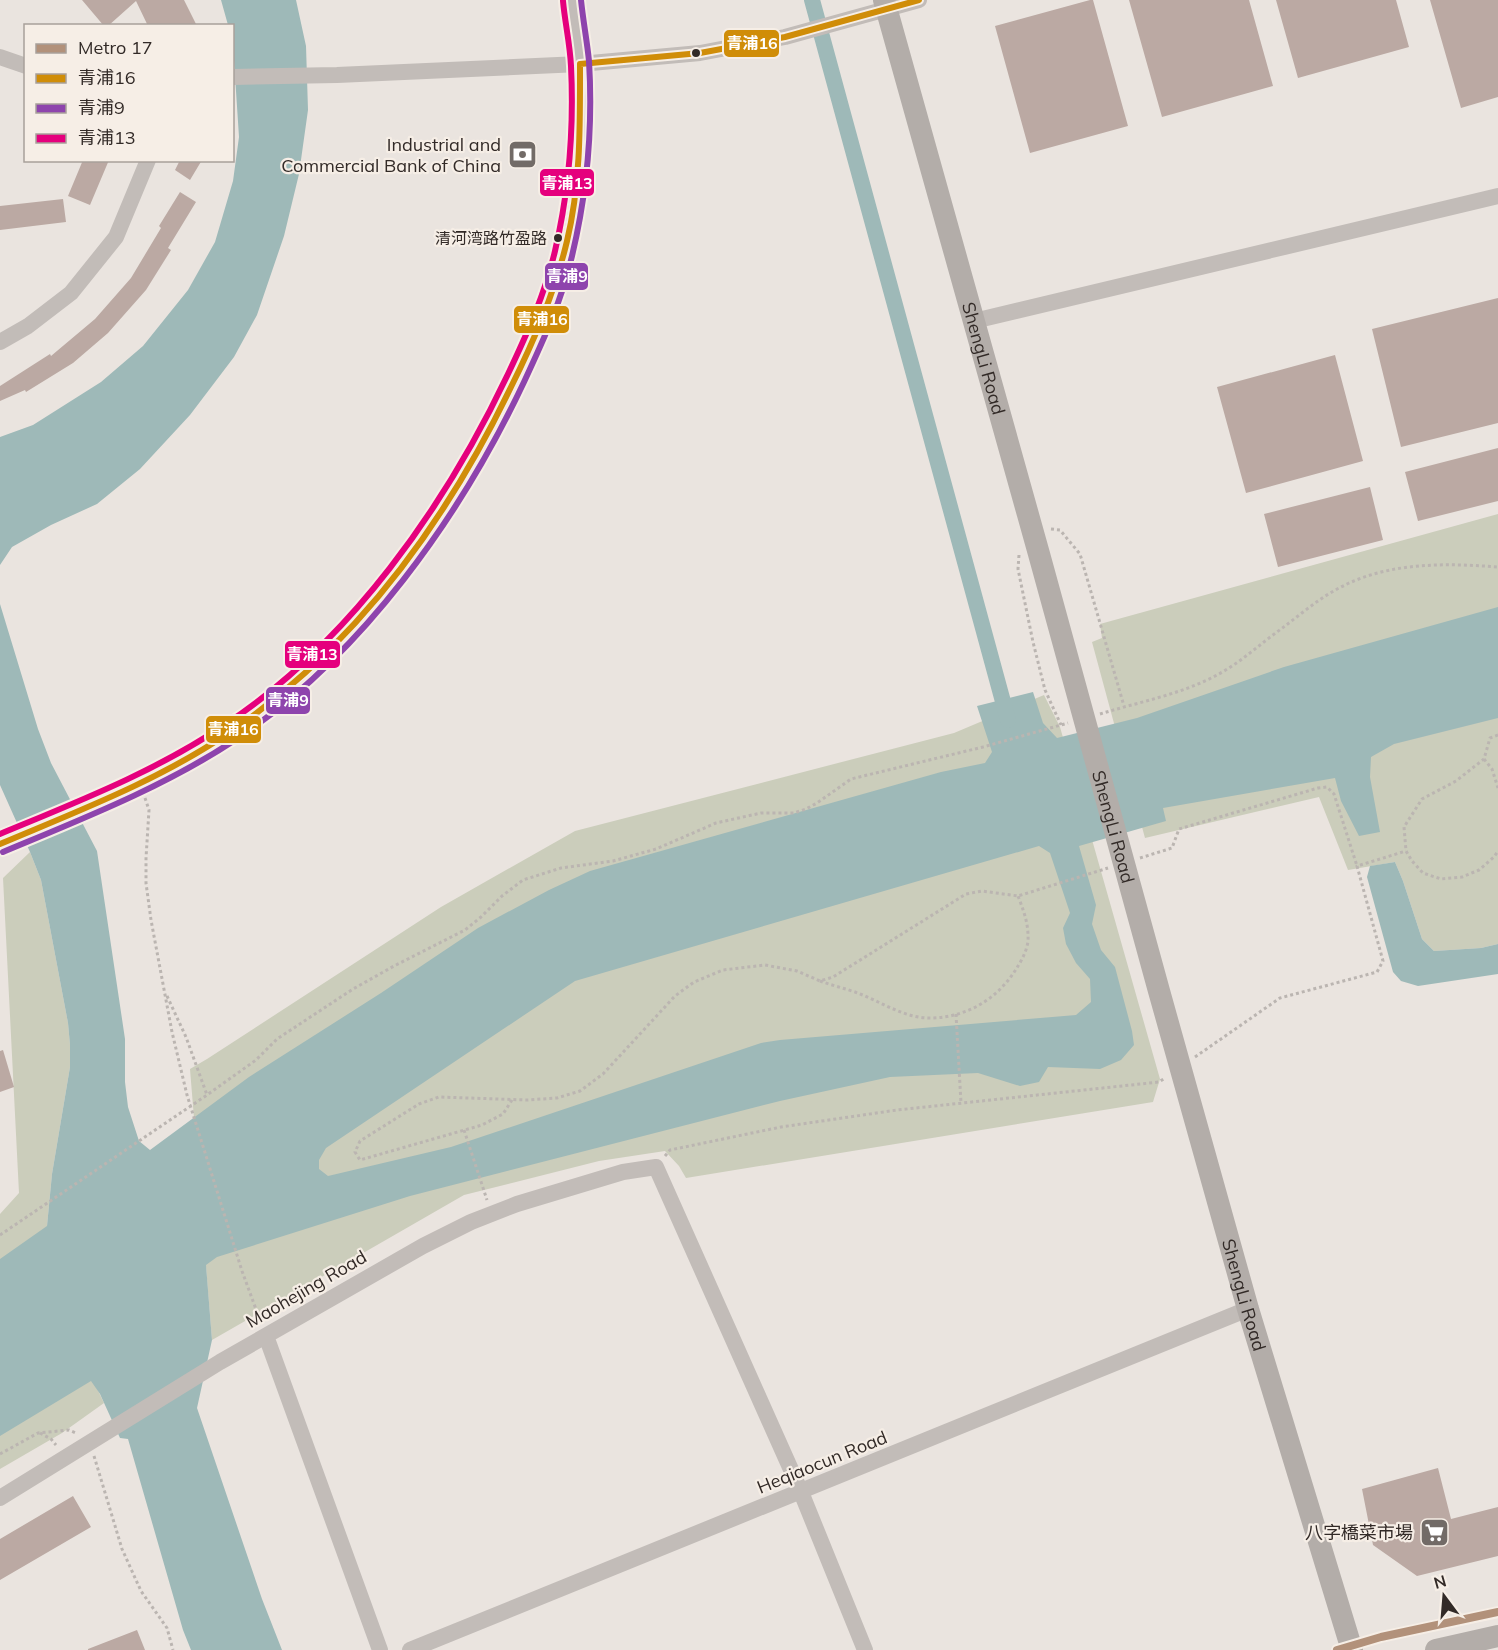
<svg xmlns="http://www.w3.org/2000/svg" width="1498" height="1650" font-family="Mulish,'Noto Sans SC',sans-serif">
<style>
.green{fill:#cbcdbb}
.water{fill:#9eb9b8;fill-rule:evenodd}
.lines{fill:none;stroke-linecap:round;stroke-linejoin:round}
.canal{stroke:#9eb9b8;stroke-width:16}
.building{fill:#bba9a3}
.path{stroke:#bbb5b1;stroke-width:3;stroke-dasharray:3 3;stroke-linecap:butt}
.minor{stroke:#c2bcb8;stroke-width:16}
.secondary{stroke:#b3ada9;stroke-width:22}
.bus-1-casing{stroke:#f6eee6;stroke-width:10}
.bus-2-casing{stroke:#f6eee6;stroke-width:10}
.bus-3-casing{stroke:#f6eee6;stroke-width:10}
.bus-1{stroke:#d08d08;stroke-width:6}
.bus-2{stroke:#8e44ad;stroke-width:6}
.bus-3{stroke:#e5007d;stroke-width:6}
.metro-1-casing{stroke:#f6eee6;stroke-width:12}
.metro-1{stroke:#b2917a;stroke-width:8}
.bus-dot{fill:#322a27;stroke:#f6eee6;stroke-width:2}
.labels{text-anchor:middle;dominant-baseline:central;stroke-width:4.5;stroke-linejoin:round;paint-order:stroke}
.bus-label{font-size:16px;fill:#322a27;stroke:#f6eee6;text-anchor:end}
.poi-label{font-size:18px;fill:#322a27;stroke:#f6eee6;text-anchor:end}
.street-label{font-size:18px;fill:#322a27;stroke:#f6eee6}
.line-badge{stroke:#f6eee6;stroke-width:2}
.badge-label{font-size:16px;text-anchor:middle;font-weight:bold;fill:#fff}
</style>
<rect width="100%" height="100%" fill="#eae4df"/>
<path class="green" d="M1498,514v430l-17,4 -47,3 -12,-12 -19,-58 -8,-19 -47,8 -29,-73 -174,41 -53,-196 10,-4 -2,-14z
M1044,695l16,32 100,352 -7,23 -467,76 -7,-12 -14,-15 -66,10 -135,34 -252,145 -22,-271 17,-10 234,-152 134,-76 379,-98z
M30,852l11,28 27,143 2,22v22l-18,107 -5,52 42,146 15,31 -42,30 -62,36v-255l19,-21 -16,-315z"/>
<path class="water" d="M221,0h75l10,46 2,64 -9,64 -15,62 -27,79 -23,42 -44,58 -50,54 -43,35 -46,21 -39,22 -12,18v-128l33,-12 68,-43 42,-36 45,-56 27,-48 18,-61 6,-44 -6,-92 -1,-19 -4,-1z
M0,604l38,125 13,34 46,88 28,188v43l3,25 11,34 11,9 99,-73 132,-84 97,-65 71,-38 41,-19 351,-99 44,-9 7,-11 -15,-46 56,-14 10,31 14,15 80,-20 147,-51 214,-60v111l-104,26 -23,13 -1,20 10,55 -21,4 -18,-35 -6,-23 -172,30 3,13 -87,25 17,59 -4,19 9,26 14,17 17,64 2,14 -13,15 -21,9 -52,-2 -9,15 -19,4 -42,-13 -88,4 -110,24 -370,95 -193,61 -11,8 6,75 -15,68 65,191 20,51h-91l-8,-20 -55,-191 -8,-1 -20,-44 -9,-13 -91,55v-177l47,-33 5,-52 18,-107v-22l-2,-22 -27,-143 -11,-28 -30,-67zM1039,846l11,7 20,60 -7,15 3,16 10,19 14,16 1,23 -15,13 -296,25 -19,3 -310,104 -123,29 -9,-7v-9l7,-12 249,-167z
M1395,862l8,19 19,58 12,12 47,-3 17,-4v30l-80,12 -17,-5 -8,-9 -26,-95 3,-11z"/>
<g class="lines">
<path class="canal" d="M812,0l196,720"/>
</g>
<path class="building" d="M82,0h102l13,26h-49l-12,-25 -28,25h-4z
M1090,0h3l35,126 -98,27 -35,-127z
M1129,0h120l24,86 -111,31z
M1276,0h120l13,47 -111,31z
M1430,0h68v97l-37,11z
M83,160h26l-19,45 -22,-9z
M180,160h22l-12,20 -15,-10z
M180,192l16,10 -28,46 3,2 -25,40 -38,43 -35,30 -47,29 -1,-2 -25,11v-15l50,-32 1,2 44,-37 36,-41 30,-50 -2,-2z
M63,199l3,23 -66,8v-24z
M1498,298v125l-97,24 -29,-118z
M1335,355l28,106 -117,32 -29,-106z
M1498,448v53l-80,20 -13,-49z
M1370,487l13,53 -105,27 -14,-53z
M3,1050l11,37 -14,5v-41z
M1438,1468l13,51 47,-12v49l-81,20 -44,-31 -11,-56z
M73,1496l18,31 -91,53v-41z
M137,1630l8,20h-57v-1z"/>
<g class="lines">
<path class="path" d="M1051,529l9,1 20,24 44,152
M1019,555l-1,14 15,73 12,48 16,35
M1100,714c39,-12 82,-20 117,-39 23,-12 43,-31 64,-46 19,-14 38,-31 60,-42 48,-25 104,-24 157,-20
M1498,735l-8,3 -6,21 -28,22 -34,18 -18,28 2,24 6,10 11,12 18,6 21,-2 17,-7 15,-13 4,-6
M1484,759l8,10 6,19
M145,798l4,12 -3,48v25l5,37 21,112 15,63 55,176 19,52
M1140,858l32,-10 7,-19 139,-41 9,-1 7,7 23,72
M820,981c11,4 23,7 35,11 25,9 50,27 77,26 37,-1 68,-21 86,-52 5,-8 11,-20 10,-30 0,-14 -5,-27 -10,-40
M167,996l19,41 21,58
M956,1014l5,89
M1195,1057l85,-59 97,-26 6,-11 -26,-95 49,-15
M512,1100l-9,14 -21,11 -122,35 -5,-8 5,-11 59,-37 20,-7 88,3 30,-2 23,-7 23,-17 72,-78 19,-14 29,-12 42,-5 32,6 23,10 13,-4 133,-83 16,-3 36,5 90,-28
M464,1130l23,70
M665,1156l5,-6 111,-23 116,-17 262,-28 6,-4
M0,1235l207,-140 49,-35 21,-21 76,-50 41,-23 71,-36 16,-13 21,-21 21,-16 38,-12 52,-7 43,-12 60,-26 45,-10h33l12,-4 11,-6 34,-24 132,-32 85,-24
M40,1433l11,6 5,6
M0,1454l38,-21 31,-3 7,3
M94,1456l28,93 19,42 26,37 6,22"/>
<path class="minor" d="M0,57l26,9
M232,77l105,-2 243,-11 120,-11 85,-16 134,-37
M974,321l524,-125
M0,342l28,-16 43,-33 45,-56 32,-77
M0,844c78,-33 158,-65 230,-111 35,-24 68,-52 98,-82 83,-83 147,-181 195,-288 18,-40 36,-82 44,-125 12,-56 15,-115 13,-172 -1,-22 -6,-44 -8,-66
M266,1336l114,314
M0,1498l220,-136 203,-116 48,-24 46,-18 106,-32 33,-5 145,325 64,158
M410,1650l838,-341"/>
<g class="secondary">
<path id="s1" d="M884,0l155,554 120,437 89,318 104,341"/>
<path d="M1436,1650l62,-14"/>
</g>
<defs>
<path id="bus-1" d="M580,64l120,-11 85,-16 134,-37
M0,844c78,-33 160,-64 230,-112 125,-85 216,-210 281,-345 23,-46 44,-95 56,-146 14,-58 13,-118 13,-177"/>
<path id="bus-2" d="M3,852c79,-33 161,-65 232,-112 126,-83 226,-224 289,-358 19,-41 38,-82 48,-126 15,-63 21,-130 17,-195 -2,-20 -6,-41 -8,-61"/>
<path id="bus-3" d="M0,834c77,-32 157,-63 226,-110 124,-82 219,-217 282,-350 19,-40 37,-80 47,-123 14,-60 19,-123 16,-185 -1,-22 -6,-43 -8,-65"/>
</defs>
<use href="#bus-1" class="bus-1-casing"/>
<use href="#bus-2" class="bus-2-casing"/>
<use href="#bus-3" class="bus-3-casing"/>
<use href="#bus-1" class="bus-1"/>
<use href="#bus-2" class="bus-2"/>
<use href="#bus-3" class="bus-3"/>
<defs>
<path id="metro-1" d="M1337,1650l44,-13 117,-25"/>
</defs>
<use href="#metro-1" class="metro-1-casing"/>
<use href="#metro-1" class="metro-1"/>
</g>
<defs>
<symbol id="bank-square" viewBox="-11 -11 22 22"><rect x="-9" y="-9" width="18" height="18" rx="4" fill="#726b67" stroke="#f6eee6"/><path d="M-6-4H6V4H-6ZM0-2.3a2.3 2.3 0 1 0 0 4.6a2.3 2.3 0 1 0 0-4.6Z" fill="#fff"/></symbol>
<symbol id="supermarket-square" viewBox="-11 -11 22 22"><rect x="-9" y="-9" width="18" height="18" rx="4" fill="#726b67" stroke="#f6eee6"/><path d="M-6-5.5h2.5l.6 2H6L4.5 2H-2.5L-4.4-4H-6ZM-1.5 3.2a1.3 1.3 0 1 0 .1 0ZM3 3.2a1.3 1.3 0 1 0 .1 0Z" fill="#fff"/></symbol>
</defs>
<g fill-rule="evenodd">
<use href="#bank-square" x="506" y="138" width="33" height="33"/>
<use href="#supermarket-square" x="1418" y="1516" width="33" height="33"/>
</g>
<g class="bus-dot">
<circle cx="696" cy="53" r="5"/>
<circle cx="558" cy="238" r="5"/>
</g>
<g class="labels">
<g class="bus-label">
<text x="547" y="238">清河湾路竹盈路</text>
</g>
<g class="poi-label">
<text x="501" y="144">Industrial and<tspan x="501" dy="21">Commercial Bank of China</tspan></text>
<text x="1413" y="1532">八字橋菜市場</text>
</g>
<g class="street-label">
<text stroke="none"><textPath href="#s1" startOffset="372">ShengLi Road</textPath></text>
<text stroke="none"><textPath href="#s1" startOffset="858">ShengLi Road</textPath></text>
<text transform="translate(306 1289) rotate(-30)">Maohejing Road</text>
<text stroke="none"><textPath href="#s1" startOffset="1344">ShengLi Road</textPath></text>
<text transform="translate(822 1462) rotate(-22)">Heqiaocun Road</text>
</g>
</g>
<g class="line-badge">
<rect x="723" y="29" width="57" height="29" rx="6" fill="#d08d08"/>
<rect x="539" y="168" width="56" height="29" rx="6" fill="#e5007d"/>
<rect x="544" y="262" width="45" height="29" rx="6" fill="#8e44ad"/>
<rect x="513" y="305" width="57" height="29" rx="6" fill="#d08d08"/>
<rect x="284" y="640" width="57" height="29" rx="6" fill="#e5007d"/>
<rect x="265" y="686" width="46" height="29" rx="6" fill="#8e44ad"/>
<rect x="205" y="715" width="57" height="29" rx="6" fill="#d08d08"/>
</g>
<g class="badge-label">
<text x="752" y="49">青浦16</text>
<text x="567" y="189">青浦13</text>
<text x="567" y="282">青浦9</text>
<text x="542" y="325">青浦16</text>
<text x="312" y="660">青浦13</text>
<text x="288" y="706">青浦9</text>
<text x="233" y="735">青浦16</text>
</g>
<rect x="24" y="24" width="210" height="138" fill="#f6eee6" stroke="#a8a09a" stroke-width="1.5"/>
<rect x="36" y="44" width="30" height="9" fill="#b2917a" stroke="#a8a09a" stroke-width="1.5"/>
<text x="78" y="54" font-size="18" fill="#322a27">Metro 17</text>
<rect x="36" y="74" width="30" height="9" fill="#d08d08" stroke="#a8a09a" stroke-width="1.5"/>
<text x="78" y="84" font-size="18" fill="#322a27">青浦16</text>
<rect x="36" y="104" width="30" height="9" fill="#8e44ad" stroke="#a8a09a" stroke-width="1.5"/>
<text x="78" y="114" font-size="18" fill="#322a27">青浦9</text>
<rect x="36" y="134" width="30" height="9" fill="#e5007d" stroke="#a8a09a" stroke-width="1.5"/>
<text x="78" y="144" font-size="18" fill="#322a27">青浦13</text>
<g transform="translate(1444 1596) rotate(344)" stroke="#f6eee6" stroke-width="4.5" paint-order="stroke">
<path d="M0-4.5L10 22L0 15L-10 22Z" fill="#322a27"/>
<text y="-9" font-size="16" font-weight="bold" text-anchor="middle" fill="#322a27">N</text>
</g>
</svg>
